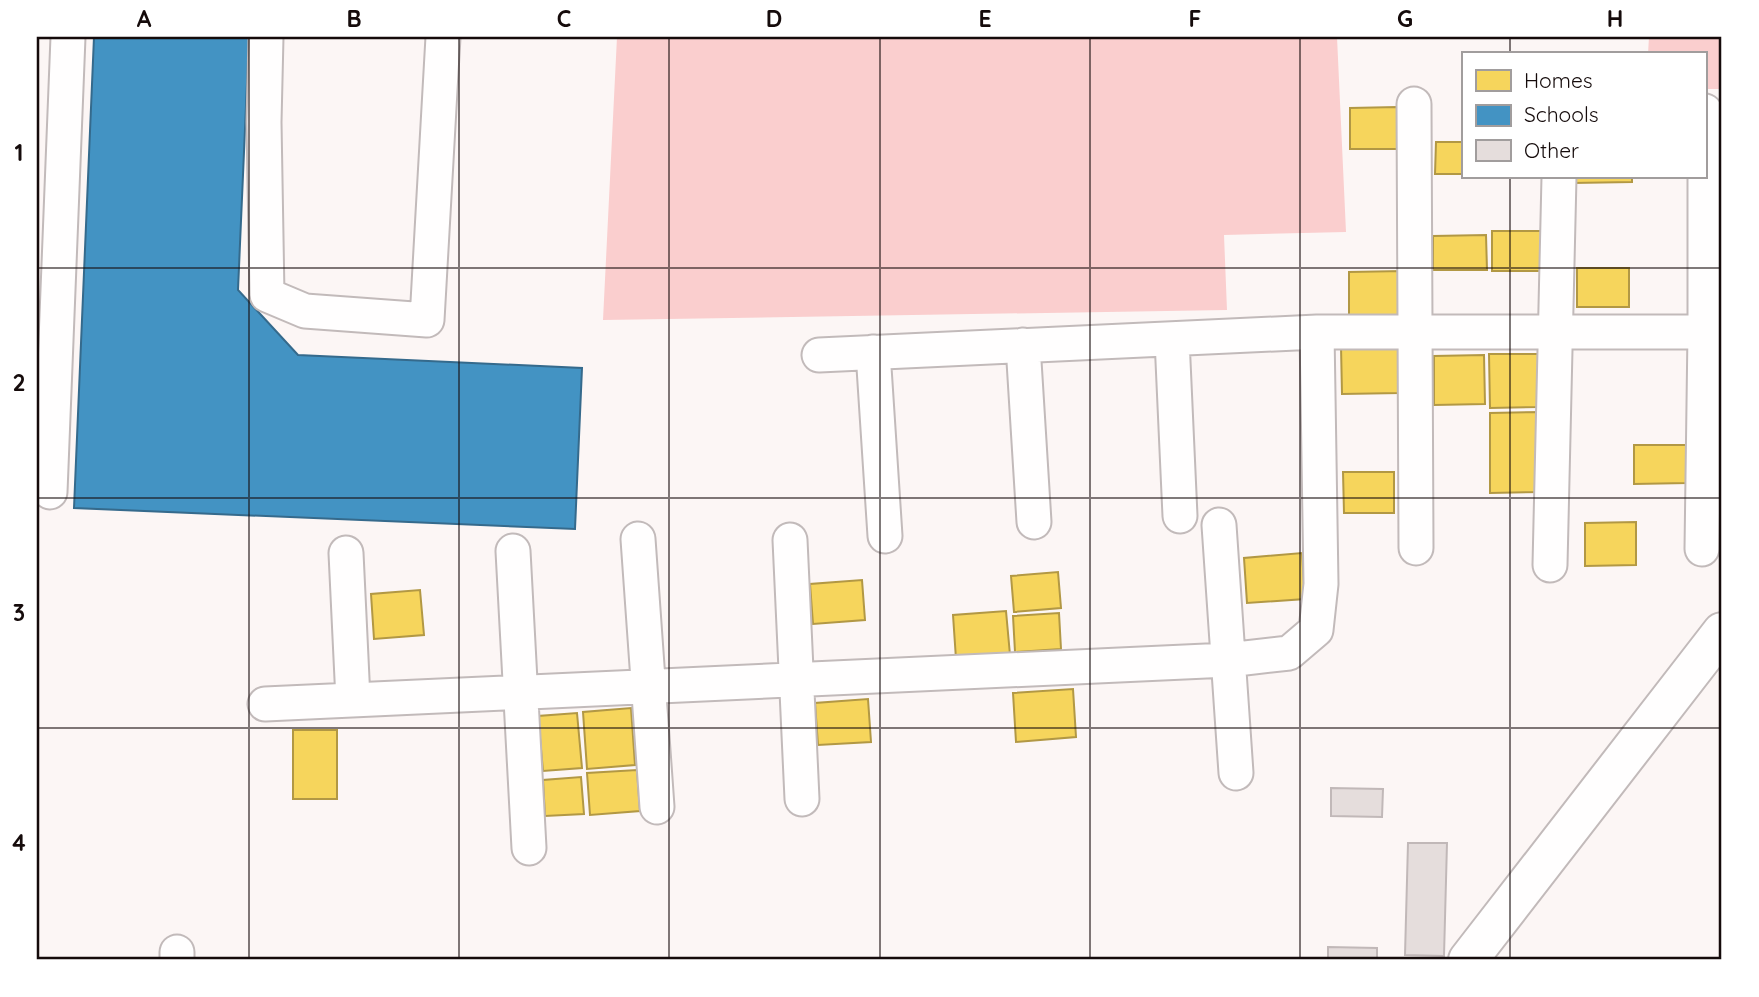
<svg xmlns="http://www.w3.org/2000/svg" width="1759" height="997" font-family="Quicksand,sans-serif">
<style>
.green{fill:#facece}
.homes{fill:#f6d55c;stroke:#b29844;stroke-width:2}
.schools{fill:#4393c3;stroke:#356a8c;stroke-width:2}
.building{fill:#e5dddc;stroke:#c1b8b8;stroke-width:2}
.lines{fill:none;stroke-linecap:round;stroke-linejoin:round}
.minor-casing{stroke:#c2baba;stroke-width:37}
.secondary-casing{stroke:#c2baba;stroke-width:42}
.minor{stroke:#fffefe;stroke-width:33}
.secondary{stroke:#fffefe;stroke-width:38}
.grid{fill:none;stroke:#150b0b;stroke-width:2;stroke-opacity:0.55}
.neatline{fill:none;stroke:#150b0b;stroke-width:2.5}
.grid-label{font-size:23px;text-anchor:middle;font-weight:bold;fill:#150b0b}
</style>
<rect width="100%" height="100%" fill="#fcf6f5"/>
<path class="green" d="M617,37h720l9,195 -122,3 3,75 -624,10z
M1649,37h73v52h-17v-35h-57z"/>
<path class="homes" d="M1397,107l1,42h-48v-41z
M1436,142h27v32h-28z
M1573,177h59v5l-59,1z
M1492,231h49v40h-49z
M1486,235l1,35h-54v-34z
M1577,268h52v39h-52z
M1403,271v44h-54v-43z
M1341,346h58l1,47 -58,1z
M1489,354h49v53l-48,1z
M1484,355l1,49 -51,1v-49z
M1543,412v80l-53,1v-80z
M1634,445h52l1,38 -53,1z
M1343,472h51v41h-50z
M1636,522v43l-51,1v-43z
M1302,553l3,46 -58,4 -3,-45z
M1058,572l3,36 -47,4 -3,-36z
M862,580l3,40 -52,4 -3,-40z
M420,590l4,45 -50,4 -3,-45z
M1006,611l4,44 -54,4 -3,-44z
M1059,613l2,36 -46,3 -2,-36z
M1073,689l3,48 -60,5 -3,-49z
M868,699l3,43 -53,3 -3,-42z
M631,708l4,57 -48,4 -4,-57z
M577,713l5,55 -39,3 -5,-55z
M293,730h44v69h-44z
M637,770l3,41 -50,4 -3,-42z
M581,777l3,37 -39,2 -2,-36z"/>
<path class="schools" d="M94,37h155l-11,253 60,65 284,13 -7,161 -501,-21z"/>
<path class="building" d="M1331,788l52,1 -1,28 -51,-1z
M1408,843h39l-3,113 -39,-1z
M1328,947l49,1v12h-49z"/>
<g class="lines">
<defs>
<path id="minor" d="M266,37l-2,85 3,173 38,16 122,9 16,-283
M1414,104l2,444
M1172,339l8,177
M1023,345l11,177
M873,352l12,184
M819,355l498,-23
M50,492l18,-455
M1219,525l17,248
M638,539l19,268
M790,540l12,259
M1702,549l3,-217 17,-1
M513,551l16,297
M346,553l7,147
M1550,565l9,-388
M265,704l963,-44 61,-7 27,-23 5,-46 -4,-252h388v-221
M177,952v8"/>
<path id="secondary" d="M1468,960l254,-328"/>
</defs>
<use href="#minor" class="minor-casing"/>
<use href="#secondary" class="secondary-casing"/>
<use href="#minor" class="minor"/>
<use href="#secondary" class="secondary"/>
</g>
<path class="grid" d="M249,37v923M459,37v923M669,37v923M880,37v923M1090,37v923M1300,37v923M1510,37v17M1510,177v783M37,268h1685M37,498h1685M37,728h1685"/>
<rect width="1759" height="997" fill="none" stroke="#ffffff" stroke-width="77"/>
<rect x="1462" y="52" width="245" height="126" fill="#ffffff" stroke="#a19d9d" stroke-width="2"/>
<rect x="1476" y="70" width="35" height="21" fill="#f6d55c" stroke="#a19d9d" stroke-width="2"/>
<text x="1524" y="88" font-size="21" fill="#150b0b">Homes</text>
<rect x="1476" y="105" width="35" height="21" fill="#4393c3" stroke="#a19d9d" stroke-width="2"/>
<text x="1524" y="122" font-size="21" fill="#150b0b">Schools</text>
<rect x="1476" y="140" width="35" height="21" fill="#e5dddc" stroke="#a19d9d" stroke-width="2"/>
<text x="1524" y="158" font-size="21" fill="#150b0b">Other</text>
<rect x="38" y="38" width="1682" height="920" class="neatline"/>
<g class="grid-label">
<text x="144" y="27">A</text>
<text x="354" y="27">B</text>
<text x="564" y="27">C</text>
<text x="774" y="27">D</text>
<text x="985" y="27">E</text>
<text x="1195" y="27">F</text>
<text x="1405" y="27">G</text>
<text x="1615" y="27">H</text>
<text x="19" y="161">1</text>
<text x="19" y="391">2</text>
<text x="19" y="621">3</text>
<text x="19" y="851">4</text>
</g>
</svg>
